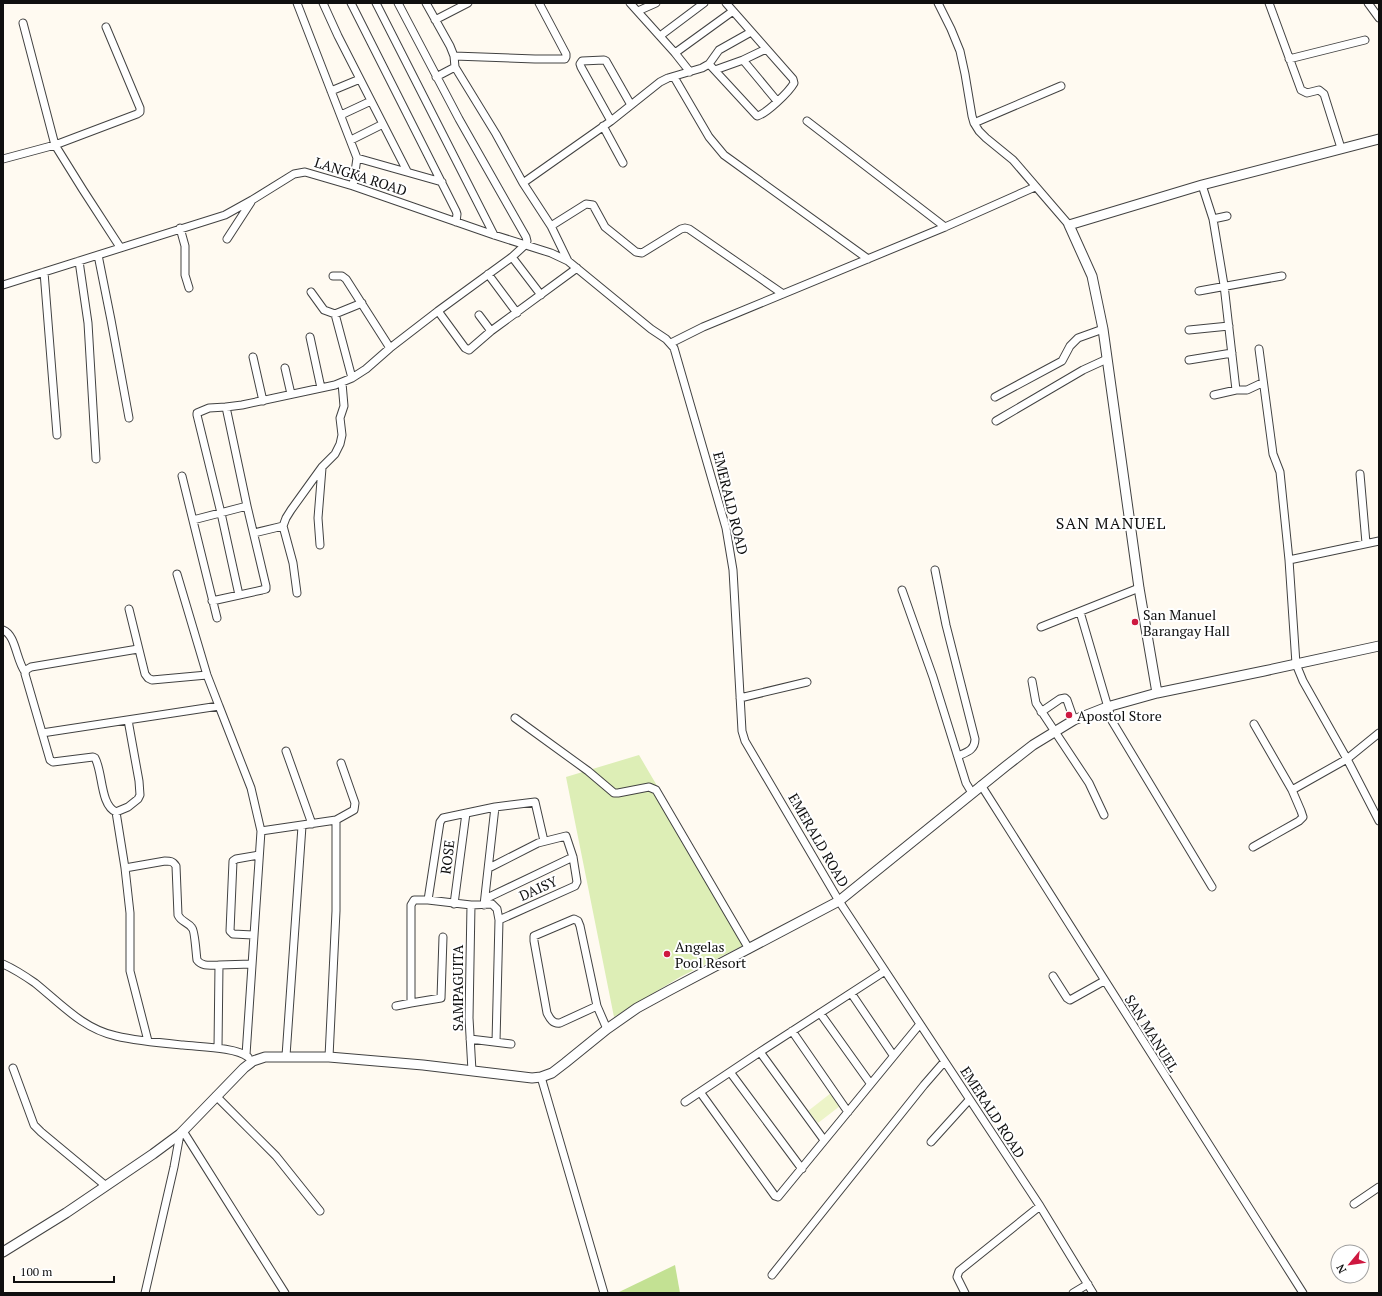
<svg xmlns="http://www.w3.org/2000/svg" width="1382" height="1296" font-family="'PT Serif',serif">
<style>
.green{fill:#ddeeb6}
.forest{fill:#c3e193}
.pitch{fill:#edf4c8}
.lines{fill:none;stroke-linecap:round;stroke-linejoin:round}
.minor-casing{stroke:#424242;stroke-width:9}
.tertiary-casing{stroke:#424242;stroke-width:11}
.minor{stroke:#fff;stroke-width:7}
.tertiary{stroke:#fff;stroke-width:9}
.poi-dot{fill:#ce1840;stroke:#fff;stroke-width:1.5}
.labels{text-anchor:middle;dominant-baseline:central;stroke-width:4;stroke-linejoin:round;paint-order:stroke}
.street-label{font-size:14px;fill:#0f0f0f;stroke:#fff}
.poi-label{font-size:14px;fill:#0f0f0f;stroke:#fff;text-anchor:start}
.quarter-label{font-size:16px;letter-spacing:1px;fill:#0f0f0f;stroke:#fff}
</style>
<rect width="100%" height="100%" fill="#fffaf1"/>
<path class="green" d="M639,755l55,94 52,95 -66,33 -66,40 -48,-240z"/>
<path class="forest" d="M675,1265l5,28h-63z"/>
<path class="pitch" d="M831,1093l9,13 -22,17 -10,-12z"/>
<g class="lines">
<defs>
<path id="minor" d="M297,3l60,155 -4,28
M323,3l15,33 69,135
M351,3l105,208 1,3 -1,8
M376,3l118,232
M426,3l24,43 4,10 1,11 41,67 27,49 28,43 17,35
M630,3l45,50 15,19
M938,3l13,26 9,22 5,23 7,42 2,7 5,8 7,7 27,22 56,65
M1269,3l32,87 6,3 12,-3 5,4 17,54
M1368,3l11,15
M638,11l18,-8
M435,20l33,-17
M23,23l32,122 28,45 37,57
M660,36l44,-33
M675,53l58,-42
M454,56l81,3h30l1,-2v-3l-27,-51
M1289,59l76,-19
M743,60l34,41
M709,64l48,52c9,-2 32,-24 37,-33l-1,-4 -67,-76
M715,70l28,-10 23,-11
M436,77l19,-10
M674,77l35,60 15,18 144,104
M331,91l29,-12
M341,115l30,-14
M611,121l-30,-54 -1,-3 2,-3 22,-1 2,1 25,44
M807,121l138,106
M974,123l87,-37
M603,126l20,37
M351,140l32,-16
M357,158l85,24
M3,159l52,-14 82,-31 3,-2v-4l-34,-81
M523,183l88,-62 49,-39 8,-4 34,-10 7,-4 10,-14 32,-18
M1202,185l11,34 11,66 12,105
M1213,219l14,-3
M551,226l35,-22 7,1 12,22 31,25 6,1 39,-24 4,-1 4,1 94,65
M180,228l5,18v29l4,13
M227,239l24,-37
M98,255l13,65 18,98
M512,257l29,38
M79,261l9,62 8,136
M44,272l13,163
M488,274l29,39
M333,276h9l4,3 44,69
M3,285l222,-70 27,-15 42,-26 11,-2 48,14 141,49 57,18 17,8 83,68 15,10 8,9 52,180 7,42 9,161 3,10 94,160 201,305 53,87
M1199,291l83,-15
M311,292l13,18 11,4 17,64
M438,311l27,37 4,2 22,-19 86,-63
M335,314l27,-11
M479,315l12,16
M1189,330l40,-4
M310,337l11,51
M671,343l32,-16 242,-100 90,-40
M1259,349l14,105 7,18 9,88 7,104 7,17 44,78 32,62
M253,357l10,44
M1189,360l43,-7
M285,368l6,26
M1214,395l22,-5h11l15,-7
M995,397l67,-36 8,-15 8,-8 25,-9
M996,421l87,-51 24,-11
M1360,474l6,69
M182,476l35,142
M193,520l54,-14
M254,533l29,-7
M320,545l-2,-27 4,-50
M1289,560l90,-19
M935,570l11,55 29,114c0,11 -8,13 -17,17
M177,574l30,101 12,31
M902,590l31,87 33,106 6,10
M297,593l-4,-30 -10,-37 3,-8 5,-8 31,-43 13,-13 5,-10 2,-9 -2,-17 4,-12 -2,-23
M239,595l-18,-82 -24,-98v-2l12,-5 17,-1 16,-2 93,-20 17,-7 14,-9 24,-21 48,-37 74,-54 13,-12 2,-4 -1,-4 -67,-118 -61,-116
M212,601l50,-11 4,-1v-3l-19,-80 -21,-99
M129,609l16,65 3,4 4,2 55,-5
M1080,612l32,109 100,166
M1041,627l98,-39
M3,630c13,5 13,30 22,42
M138,649l-107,18 -5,3 -1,4 25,86 3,2 40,-5 2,1c8,14 5,47 21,54l9,56 5,45v58l18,70
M1032,681l4,22 53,80 15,32
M740,698l67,-16
M1041,712l19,-13 5,-1 2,2 7,20
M515,718l73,53 26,22h4l31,-6 7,3 93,159
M42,733l177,-27 32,82 10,43 -15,224
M286,751l26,73
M981,785l322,508
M1292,790l55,-31 32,-26
M116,812l12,-5 10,-8 2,-4 -1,-14 -11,-61
M261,831l75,-11 18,-10 1,-7 -14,-40
M1253,847l46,-26 4,-4 -2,-6 -9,-21 -38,-66
M125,868l40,-7c5,0 8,0 11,5l2,49c3,7 10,7 14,13 3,3 4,26 5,32 5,7 14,5 22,5
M489,868l49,-25 28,-7 7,21 4,25 -2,4 -76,34 -3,122
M485,899l88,-42
M428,900l12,-78 3,-4 52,-11 40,-5 9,39
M454,904l12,-91
M471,905l-2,113 3,53
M484,905l11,-98
M253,935l-20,-1 -3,-3 3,-70 3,-2 23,-4
M3,964c11,5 22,12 32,19 25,20 48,46 81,53 21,5 45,7 67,9 16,2 53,2 65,12
M1053,976l14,22 3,2 34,-19
M851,993l42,62
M411,1003l30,-5 2,-61
M396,1006l15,-3v-98l3,-5h14l43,5 21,-1 5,5 2,11
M597,1006l-37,17c-7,1 -10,-4 -13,-10l-13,-72v-5l40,-17 4,2 2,5 17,80 10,23
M820,1013l50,70
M792,1031l56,81
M470,1039l41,5
M218,1048l1,-83 33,-1
M760,1052l64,88
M286,1056l16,-230
M329,1057l7,-146v-91
M13,1068l21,57 7,7 65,54
M730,1072l72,97
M541,1077l63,216
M700,1092l75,104 3,1 142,-173
M216,1096l60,60 44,55
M685,1102l75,-50 125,-81
M183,1131l102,162
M931,1142l38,-42
M1354,1204l25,-17
M772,1275l152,-190 20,-23
M145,1293l29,-126 6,-33
M965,1293l-8,-16 2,-6 81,-65
M1073,1293l15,-9"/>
<path id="tertiary" d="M1157,693l-18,-105 -36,-259 -11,-53 -23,-51 133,-40 177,-46
M3,1252l63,-39 87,-59 27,-20 64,-66 9,-7 12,-4h64l94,8 109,13 9,-1 11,-4 13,-10 42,-34 30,-21 33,-18 169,-89 167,-135 27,-21 41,-25 33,-13 50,-14 107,-22 115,-25"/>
</defs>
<use href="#minor" class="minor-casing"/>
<use href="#tertiary" class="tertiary-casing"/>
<use href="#minor" class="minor"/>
<use href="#tertiary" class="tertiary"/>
</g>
<g class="poi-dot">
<circle cx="1135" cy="622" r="4"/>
<circle cx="1069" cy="715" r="4"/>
<circle cx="667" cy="954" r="4"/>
</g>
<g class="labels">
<g class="street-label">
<text transform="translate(361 176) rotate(18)">LANGKA ROAD</text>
<text transform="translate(731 503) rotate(76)">EMERALD ROAD</text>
<text transform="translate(819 840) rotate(60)">EMERALD ROAD</text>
<text transform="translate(447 857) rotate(-83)">ROSE</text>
<text transform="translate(538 888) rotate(-24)">DAISY</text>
<text transform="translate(457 988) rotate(-90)">SAMPAGUITA</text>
<text transform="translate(1152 1033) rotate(58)">SAN MANUEL</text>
<text transform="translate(993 1112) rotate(57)">EMERALD ROAD</text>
</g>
<g class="poi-label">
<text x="1143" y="614">San Manuel<tspan x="1143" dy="16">Barangay Hall</tspan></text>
<text x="1077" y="715">Apostol Store</text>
<text x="675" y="946">Angelas<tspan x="675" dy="16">Pool Resort</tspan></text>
</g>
<g class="quarter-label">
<text x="1111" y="523">SAN MANUEL</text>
</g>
</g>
<rect width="1382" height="1296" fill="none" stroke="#0f0f0f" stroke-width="8"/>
<g transform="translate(1350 1264) rotate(241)"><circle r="19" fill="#ffffff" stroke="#9f9f9f"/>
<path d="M0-3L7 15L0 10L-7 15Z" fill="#ce1840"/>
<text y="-6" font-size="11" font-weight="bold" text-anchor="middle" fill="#0f0f0f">N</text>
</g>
<path d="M14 1276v6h100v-6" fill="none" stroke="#0f0f0f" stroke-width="2"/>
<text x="20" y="1276" font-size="12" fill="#0f0f0f" stroke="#ffffff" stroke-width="3" paint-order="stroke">100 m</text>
</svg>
